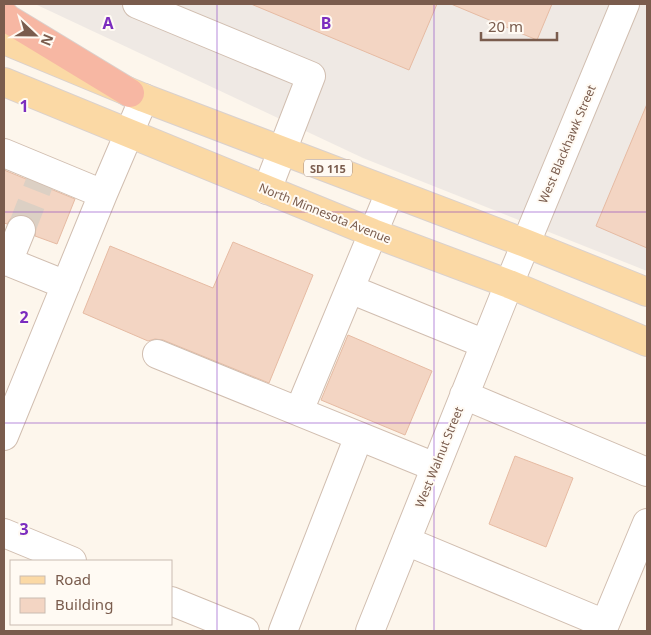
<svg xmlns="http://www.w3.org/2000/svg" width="651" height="635" font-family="'Noto Sans',sans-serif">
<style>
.industrial{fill:#efe9e4}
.building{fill:#f3d5c3;stroke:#e6bba3}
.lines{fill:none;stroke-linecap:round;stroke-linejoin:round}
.minor-tunnel{stroke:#dcd0c4;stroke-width:28;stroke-dasharray:28 14;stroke-linecap:butt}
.minor-casing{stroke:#d1beb0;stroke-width:30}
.major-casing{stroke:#dad1cd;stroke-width:30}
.highway-casing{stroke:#dad1cd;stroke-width:30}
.minor{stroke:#fff;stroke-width:28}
.major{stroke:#fbd9a5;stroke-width:28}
.highway{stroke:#f7b7a3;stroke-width:28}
.grid{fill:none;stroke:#7b2cbf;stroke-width:1;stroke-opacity:0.55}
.labels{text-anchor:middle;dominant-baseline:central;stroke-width:4;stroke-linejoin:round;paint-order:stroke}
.shield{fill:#fffaf3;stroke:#a28b7f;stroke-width:1}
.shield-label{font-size:11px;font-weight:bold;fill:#7a5c4d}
.street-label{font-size:12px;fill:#7a5c4d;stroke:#fffaf3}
.grid-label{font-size:16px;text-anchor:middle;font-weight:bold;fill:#7b2cbf;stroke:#fffaf3;stroke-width:4;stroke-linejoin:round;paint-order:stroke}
</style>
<rect width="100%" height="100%" fill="#fdf6ec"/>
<path class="industrial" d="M35,4h612v267l-284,-113z"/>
<path class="building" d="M251,4h186l-28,66z
M451,4h101l-15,36z
M647,104v144l-51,-22z
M4,170l71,29 -18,45 -22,-8 1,-9 -3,-7 -6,-4 -9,-1 -7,3 -4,6 -3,-1z
M233,242l80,33 -44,108 -106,-43 -8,-1 -7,2 -65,-28 27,-67 103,42z
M348,335l84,36 -27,64 -84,-35z
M515,456l58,22 -27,69 -57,-23z"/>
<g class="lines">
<path class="minor-tunnel" d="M21,230l20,-51"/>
<defs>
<path id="minor" d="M137,4l174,72 -44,114
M4,153l99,41
M4,260l62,25
M8,262l13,-32
M350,289l135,55
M157,354l278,113
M464,395l183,77
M299,411l91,-219
M4,436l99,-242 41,-96
M4,533l68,28
M406,541l199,83 42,-101
M171,601l74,30
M283,631l76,-195
M370,631l139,-347 116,-280"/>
<path id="major" d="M4,40l140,58 381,145 122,49
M4,82l369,151 136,51 138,58"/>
<path id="highway" d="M4,15l4,4 122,74"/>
</defs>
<use href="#minor" class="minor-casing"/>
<use href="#major" class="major-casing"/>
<use href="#highway" class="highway-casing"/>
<use href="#minor" class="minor"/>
<use href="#major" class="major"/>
<use href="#highway" class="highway"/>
</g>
<path class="grid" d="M217,4v627M434,4v627M4,212h643M4,423h643"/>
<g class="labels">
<rect class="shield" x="304" y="159.5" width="48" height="17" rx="4"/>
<g class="shield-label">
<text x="328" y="168">SD 115</text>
</g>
<g class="street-label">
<text transform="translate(567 144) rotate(-67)">West Blackhawk Street</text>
<text transform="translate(325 213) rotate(22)">North Minnesota Avenue</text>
<text transform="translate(439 457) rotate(-68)">West Walnut Street</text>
</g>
</g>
<g class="grid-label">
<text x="108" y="29">A</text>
<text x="326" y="29">B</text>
<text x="24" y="112">1</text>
<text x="24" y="323">2</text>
<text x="24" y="535">3</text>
</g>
<rect width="651" height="635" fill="none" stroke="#7a5c4d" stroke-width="10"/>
<rect x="10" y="560" width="162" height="65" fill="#fffaf3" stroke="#cabbb1"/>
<rect x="20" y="576" width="25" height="8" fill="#fbd9a5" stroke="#cabbb1"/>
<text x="55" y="585" font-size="15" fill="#7a5c4d">Road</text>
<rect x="20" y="598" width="25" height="15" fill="#f3d5c3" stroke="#cabbb1"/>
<text x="55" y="610" font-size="15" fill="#7a5c4d">Building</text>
<g transform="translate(35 35) rotate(112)" stroke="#fffaf3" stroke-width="4" paint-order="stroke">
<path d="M0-4L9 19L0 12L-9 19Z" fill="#7a5c4d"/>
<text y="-8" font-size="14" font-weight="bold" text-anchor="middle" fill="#7a5c4d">N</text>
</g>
<path d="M481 32v8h76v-8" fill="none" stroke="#7a5c4d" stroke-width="2.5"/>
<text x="488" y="32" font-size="15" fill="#7a5c4d" stroke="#fffaf3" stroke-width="4" paint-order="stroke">20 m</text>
</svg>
